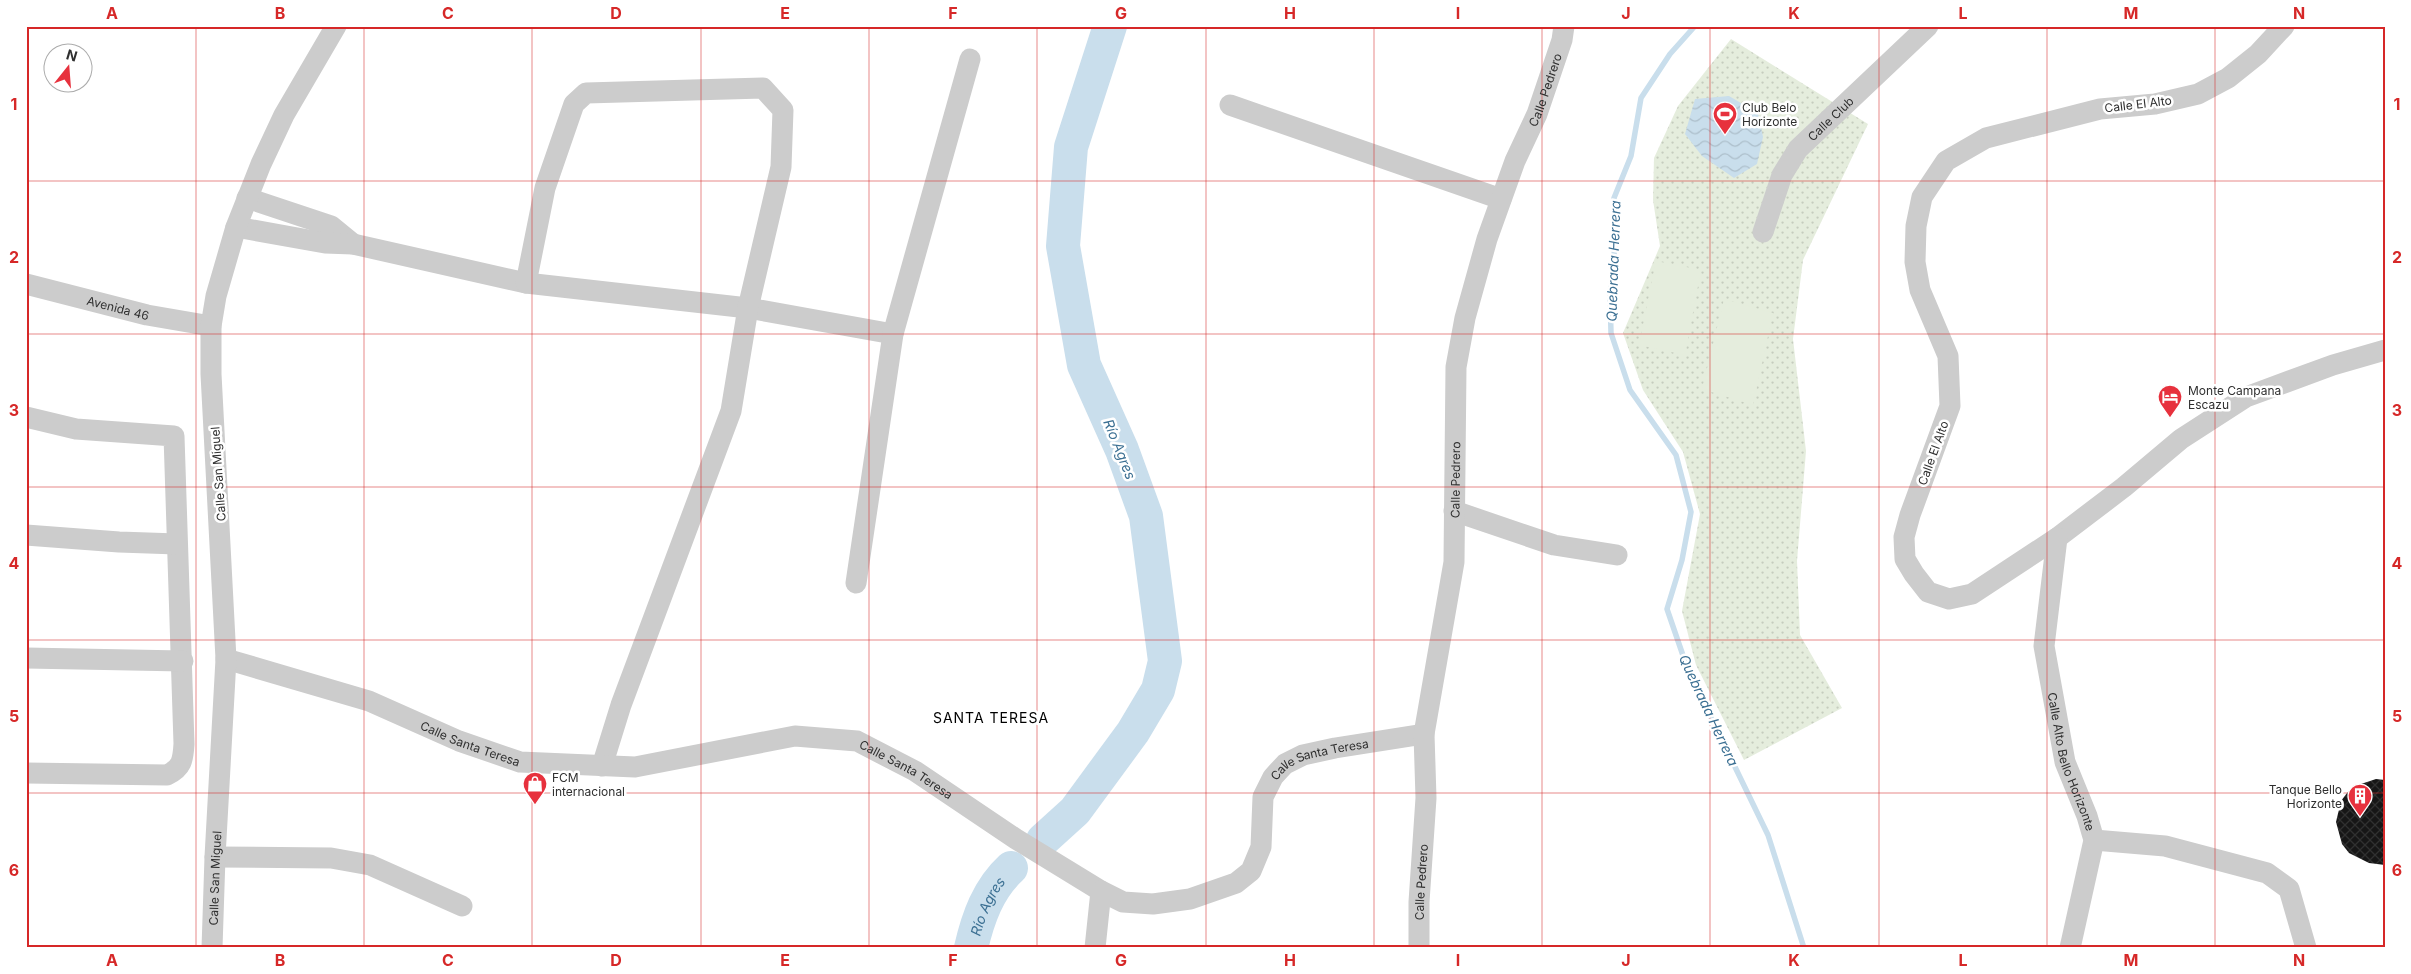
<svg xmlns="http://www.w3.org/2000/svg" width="2411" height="974" font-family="Inter,sans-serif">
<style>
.park{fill:url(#park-dots)}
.garden{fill:#e5eddd}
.water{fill:url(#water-waves)}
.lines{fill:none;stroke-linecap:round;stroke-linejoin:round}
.stream{stroke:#c9deec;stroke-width:5.5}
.river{stroke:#c9deec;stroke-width:34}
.building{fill:url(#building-cross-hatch)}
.minor{stroke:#ccc;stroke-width:21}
.grid{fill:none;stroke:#d62828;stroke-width:1;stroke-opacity:0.55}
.labels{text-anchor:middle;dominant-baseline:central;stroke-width:5;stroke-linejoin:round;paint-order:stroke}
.street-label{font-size:12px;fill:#2f2f2f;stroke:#fff}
.poi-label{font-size:12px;fill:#2f2f2f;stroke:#fff;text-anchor:start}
.water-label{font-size:14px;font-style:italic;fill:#3c7093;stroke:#fff}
.neighbourhood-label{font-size:14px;letter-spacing:1px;fill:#000;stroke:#fff}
.neatline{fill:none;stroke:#d62828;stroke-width:2}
.grid-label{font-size:16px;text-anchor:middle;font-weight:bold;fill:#d62828}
</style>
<defs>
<pattern id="park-dots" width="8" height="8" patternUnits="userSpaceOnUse" patternTransform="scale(1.25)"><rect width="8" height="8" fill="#e5eddd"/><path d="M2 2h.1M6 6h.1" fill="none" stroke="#c5ccbe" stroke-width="1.8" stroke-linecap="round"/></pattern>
<pattern id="water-waves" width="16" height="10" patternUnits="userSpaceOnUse" patternTransform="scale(1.25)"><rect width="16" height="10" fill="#c9deec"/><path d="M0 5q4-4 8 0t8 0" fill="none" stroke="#adbfcb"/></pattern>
<pattern id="building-cross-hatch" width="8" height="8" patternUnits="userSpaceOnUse" patternTransform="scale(1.25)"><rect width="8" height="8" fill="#161616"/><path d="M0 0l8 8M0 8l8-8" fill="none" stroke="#303030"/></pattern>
</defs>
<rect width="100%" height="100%" fill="#fff"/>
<path class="park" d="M1731,39l137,85 -65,136 -10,79 13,112 -9,110 3,74 42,73 -98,52 -48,-95 -14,-54 18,-97 -17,-62 -40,-62 -20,-57 37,-87 -7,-46 1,-42 24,-52z"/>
<path class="garden" d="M1656,261l45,9 -16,85 -46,-10z
M1724,299l49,14 -20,92 -51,-16z"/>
<path class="water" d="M1729,96l29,17 5,24 -6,27 -23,14 -32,-22 -17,-22 10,-35z"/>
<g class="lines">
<path class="stream" d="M1695,26l-25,28 -29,44 -10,58 -17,42 1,47 -5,50 1,38 19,57 46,65 15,57 -9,48 -15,49 21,61 80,165 36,113"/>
<g class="river">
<path d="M1043,840l32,-29 58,-79 25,-42 7,-29 -19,-145 -24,-66 -38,-85 -21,-119 8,-99 39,-121"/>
<path id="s1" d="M971,948c7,-30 17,-59 40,-80"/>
</g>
</g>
<path class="building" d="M2376,779l9,1v85l-16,-2 -20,-10 -7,-9 -6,-22 5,-21 6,-8 8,-7z"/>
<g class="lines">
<g class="minor">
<path d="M2284,26l-26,28 -30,24 -30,16 -43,10 -55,5 -114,29 -40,23 -24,36 -6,29 -1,36 5,28 28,66 2,50 -40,109 -6,22 1,22 9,15 14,18 21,7 23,-5 85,-56 67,-51 57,-48 65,-42 87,-32 52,-15"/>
<path d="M1230,105l271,94"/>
<path d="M247,198l84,28 22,18"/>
<path d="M236,227l89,16 28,1 173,39 222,25 145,26"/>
<path id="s2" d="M1763,232l19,-57 16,-26 130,-123"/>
<path d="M526,283l19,-95 29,-84 12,-11 177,-5 20,22 -2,57 -33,141 -17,103 -110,294 -19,61"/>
<path id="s3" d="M26,284l121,31 64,11"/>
<path d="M26,417l50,12 98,7 10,308c-1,16 -2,24 -17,31l-141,-2"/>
<path d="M1454,511l100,34 63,10"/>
<path d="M26,535l93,7 58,2"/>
<path id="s4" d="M2057,538l-13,108 21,116 22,54 7,24 -24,108"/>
<path d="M856,583l37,-249 77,-275"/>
<path d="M26,658l157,3"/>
<path id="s5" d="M226,659l143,42 90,40 61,21 115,5 160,-31 62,5 58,30 101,68 85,52 22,11 30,2 37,-5 46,-16 15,-12 10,-24 2,-50 10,-20 12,-13 18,-9 32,-7 89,-14"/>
<path d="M2094,840l71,6 102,27 22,16 17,59"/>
<path d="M215,857l116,1 39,7 92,41"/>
<path id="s6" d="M212,948l3,-91 11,-198 -15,-285v-48l5,-30 20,-69 25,-63 23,-49 52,-89"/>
<path d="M1095,948l6,-57"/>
<path id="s7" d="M1419,948v-46l7,-104 -2,-64 30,-172 2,-195 9,-49 22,-79 28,-78 22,-47 25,-74 2,-14"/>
</g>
</g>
<path class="grid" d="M196,26v922M364,26v922M532,26v922M701,26v922M869,26v922M1037,26v922M1206,26v922M1374,26v922M1542,26v922M1710,26v922M1879,26v922M2047,26v922M2215,26v922M26,181h2359M26,334h2359M26,487h2359M26,640h2359M26,793h2359"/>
<defs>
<symbol id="stadium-pin" viewBox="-11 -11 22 30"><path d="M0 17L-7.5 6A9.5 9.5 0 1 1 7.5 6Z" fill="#e7313d" stroke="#fff"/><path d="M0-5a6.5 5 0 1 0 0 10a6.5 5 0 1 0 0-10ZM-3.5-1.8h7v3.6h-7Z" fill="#fff"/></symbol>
<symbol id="hotel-pin" viewBox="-11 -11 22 30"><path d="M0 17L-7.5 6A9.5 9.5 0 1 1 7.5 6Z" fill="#e7313d" stroke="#fff"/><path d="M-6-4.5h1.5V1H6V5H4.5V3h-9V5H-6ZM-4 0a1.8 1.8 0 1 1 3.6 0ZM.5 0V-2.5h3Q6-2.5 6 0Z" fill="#fff"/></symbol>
<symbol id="shop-pin" viewBox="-11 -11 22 30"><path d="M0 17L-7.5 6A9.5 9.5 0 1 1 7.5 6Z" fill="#e7313d" stroke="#fff"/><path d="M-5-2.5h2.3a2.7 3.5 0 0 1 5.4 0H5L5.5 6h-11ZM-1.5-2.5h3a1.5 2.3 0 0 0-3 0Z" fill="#fff"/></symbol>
<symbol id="building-pin" viewBox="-11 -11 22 30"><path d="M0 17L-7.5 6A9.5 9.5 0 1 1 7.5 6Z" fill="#e7313d" stroke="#fff"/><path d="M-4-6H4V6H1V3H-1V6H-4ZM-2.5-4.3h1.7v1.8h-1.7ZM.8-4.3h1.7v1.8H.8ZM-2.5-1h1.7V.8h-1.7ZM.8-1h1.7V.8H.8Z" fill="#fff"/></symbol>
</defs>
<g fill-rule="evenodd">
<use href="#stadium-pin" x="1711" y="100" width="28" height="38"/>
<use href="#hotel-pin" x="2156" y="383" width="28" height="38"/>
<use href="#shop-pin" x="521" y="770" width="28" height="38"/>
<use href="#building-pin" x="2346" y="782" width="28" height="38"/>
</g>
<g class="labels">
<g class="street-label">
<text stroke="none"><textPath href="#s7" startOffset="876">Calle Pedrero</textPath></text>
<text transform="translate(2138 104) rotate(-7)">Calle El Alto</text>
<text stroke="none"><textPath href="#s2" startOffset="135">Calle Club</textPath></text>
<text stroke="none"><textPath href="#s3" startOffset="95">Avenida 46</textPath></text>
<text transform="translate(1933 453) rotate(-70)">Calle El Alto</text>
<text transform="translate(218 474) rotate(-94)">Calle San Miguel</text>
<text stroke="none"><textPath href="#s7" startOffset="471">Calle Pedrero</textPath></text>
<text stroke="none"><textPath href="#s5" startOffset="259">Calle Santa Teresa</textPath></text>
<text stroke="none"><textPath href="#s4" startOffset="228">Calle Alto Bello Horizonte</textPath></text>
<text stroke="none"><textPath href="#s5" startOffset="1249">Calle Santa Teresa</textPath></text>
<text stroke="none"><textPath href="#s5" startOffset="709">Calle Santa Teresa</textPath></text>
<text stroke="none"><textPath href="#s6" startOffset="70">Calle San Miguel</textPath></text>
<text stroke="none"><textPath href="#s7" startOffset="66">Calle Pedrero</textPath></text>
</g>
<g class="poi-label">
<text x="1742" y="107">Club Belo<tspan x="1742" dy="14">Horizonte</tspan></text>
<text x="2188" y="390">Monte Campana<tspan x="2188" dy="14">Escazu</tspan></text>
<text x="552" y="777">FCM<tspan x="552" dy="14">internacional</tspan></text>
<text x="2342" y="789" text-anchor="end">Tanque Bello<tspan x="2342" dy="14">Horizonte</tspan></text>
</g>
<g class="water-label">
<text transform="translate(1613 261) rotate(-88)">Quebrada Herrera</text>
<text transform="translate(1120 449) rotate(68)">Río Agres</text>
<text transform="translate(1709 710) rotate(65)">Quebrada Herrera</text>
<text stroke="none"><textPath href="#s1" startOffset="45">Río Agres</textPath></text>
</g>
<g class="neighbourhood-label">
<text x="991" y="717">SANTA TERESA</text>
</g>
</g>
<rect width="2411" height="974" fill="none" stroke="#ffffff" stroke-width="55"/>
<g transform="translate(68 68) rotate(17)"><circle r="24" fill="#ffffff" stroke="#acacac"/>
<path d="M0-4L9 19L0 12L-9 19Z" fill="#e7313d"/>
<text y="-8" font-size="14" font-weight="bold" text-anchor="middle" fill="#2f2f2f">N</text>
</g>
<rect x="28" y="28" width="2356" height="918" class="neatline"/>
<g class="grid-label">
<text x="112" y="19">A</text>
<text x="280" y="19">B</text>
<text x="448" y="19">C</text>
<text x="616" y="19">D</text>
<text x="785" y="19">E</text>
<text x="953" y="19">F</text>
<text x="1121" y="19">G</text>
<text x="1290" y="19">H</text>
<text x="1458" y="19">I</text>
<text x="1626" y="19">J</text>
<text x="1794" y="19">K</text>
<text x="1963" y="19">L</text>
<text x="2131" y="19">M</text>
<text x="2299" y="19">N</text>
<text x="14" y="110">1</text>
<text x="2397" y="110">1</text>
<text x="14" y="263">2</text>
<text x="2397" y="263">2</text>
<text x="14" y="416">3</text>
<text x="2397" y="416">3</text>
<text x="14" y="569">4</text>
<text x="2397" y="569">4</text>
<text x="14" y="722">5</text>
<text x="2397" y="722">5</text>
<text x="14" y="876">6</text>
<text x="2397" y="876">6</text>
<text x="112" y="966">A</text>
<text x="280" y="966">B</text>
<text x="448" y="966">C</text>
<text x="616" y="966">D</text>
<text x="785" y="966">E</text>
<text x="953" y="966">F</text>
<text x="1121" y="966">G</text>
<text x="1290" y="966">H</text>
<text x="1458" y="966">I</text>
<text x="1626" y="966">J</text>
<text x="1794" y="966">K</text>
<text x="1963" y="966">L</text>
<text x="2131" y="966">M</text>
<text x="2299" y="966">N</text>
</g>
</svg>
